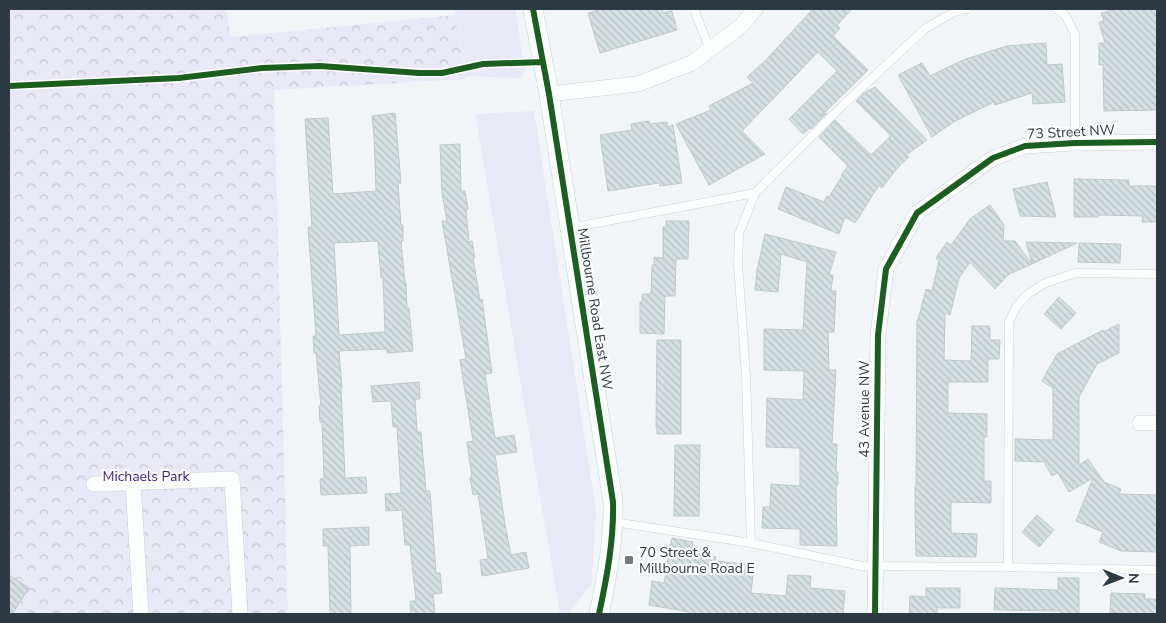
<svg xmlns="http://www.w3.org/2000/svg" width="1166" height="623" font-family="'Nunito Sans',sans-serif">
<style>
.green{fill:#e8e8f7}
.park{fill:url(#park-crowns)}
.building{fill:url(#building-back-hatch);stroke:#bfc9cc;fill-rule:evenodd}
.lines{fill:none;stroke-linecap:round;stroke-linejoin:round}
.service-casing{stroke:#c9d1d8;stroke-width:9}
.minor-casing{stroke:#c9d1d8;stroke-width:16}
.tertiary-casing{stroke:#c9d1d8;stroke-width:20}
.service{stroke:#fdfefe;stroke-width:8}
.minor{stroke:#fdfefe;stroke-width:15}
.tertiary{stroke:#fdfefe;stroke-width:19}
.cycleway-casing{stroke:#fff;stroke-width:9}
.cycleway{stroke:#1b5e20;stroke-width:6}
.poi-dot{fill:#717b82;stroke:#fff;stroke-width:2}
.labels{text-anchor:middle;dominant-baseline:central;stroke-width:4.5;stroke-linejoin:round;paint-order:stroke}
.street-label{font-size:14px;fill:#2b3a43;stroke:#fff}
.park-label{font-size:14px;fill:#3e1b7e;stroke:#fff}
.poi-label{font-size:14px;fill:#2b3a43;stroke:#fff;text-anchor:start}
</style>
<defs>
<pattern id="park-crowns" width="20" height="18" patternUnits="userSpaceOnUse" patternTransform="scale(1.25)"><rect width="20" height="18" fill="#e8e8f7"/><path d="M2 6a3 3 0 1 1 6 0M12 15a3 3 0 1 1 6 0" fill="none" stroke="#c7c8d5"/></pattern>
<pattern id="building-back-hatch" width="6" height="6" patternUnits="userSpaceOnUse" patternTransform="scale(1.25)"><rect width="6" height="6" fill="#d6e0e3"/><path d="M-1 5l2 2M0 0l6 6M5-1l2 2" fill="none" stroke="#b8c1c4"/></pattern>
</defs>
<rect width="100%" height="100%" fill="#f2f5f8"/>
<path class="green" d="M454,9h61l10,62 -5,7 -54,-2z
M534,111l62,400 -4,71 -24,32h-8l-85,-500z"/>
<path class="park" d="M9,9h217l5,28 224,-22 11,64 -192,11 14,524h-279z"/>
<path class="building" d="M602,9h60l1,4 9,-2 5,19 -77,23 -12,-40z
M813,9h39l-15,16 3,3 -7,8 35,34 -46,45 5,-2 -16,16 -1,-1 -7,6 -14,-15 48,-48 -19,-19 -76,79 23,23 -56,31 -33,-61 35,-14 -2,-4 44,-23 -6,-6 18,-16z
M1116,9h41v101l-53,1 -1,-46h-4v-22h6l-6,-21 5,-1 -3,-8z
M1046,43l1,22 15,-1 3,38 -32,2 -1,-11 -37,12 -1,-3 -39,19 -23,16 -34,-62 24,-12 8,13 33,-16 43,-14z
M875,87l52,53 -21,15 3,2 -11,10 -16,21 -3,-3 -24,38 -10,-6 -6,17 -61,-25 8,-22 38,15 3,-6 2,1 13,-21 -1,-1 7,-9 -29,-29 16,-17 36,35 20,-19 -35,-35 8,-8z
M395,113l6,70h-3l3,42h2v16h-2l4,42h1l1,25h2l4,43 -26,2v-4l-48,2 3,37h-1l4,90 21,-1 1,16 -46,2 -1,-16 4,-1 -2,-56h-2l-1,-16h2l-5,-53h-2l-1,-17h3l-7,-95 -1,-14h4l-7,-108 23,-1 5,76 43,-3 -2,-56 -2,-19zM378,241l3,37 2,-1 2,55 -46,3 -5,-92z
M649,121l1,3 17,-2 1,5 5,-2 9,58 -22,3 -1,-3 -51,8 -8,-56 32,-5 -1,-6z
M460,144l1,47h4l3,18 -2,1 3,32 3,-1 3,17h-2l7,42 2,-1 10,74 -7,1 10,64 19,-3 3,17 -22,3 10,70 6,30 15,-3 3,16 -47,8 -2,-16 8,-1 -10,-65 -5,1 -3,-17h2l-5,-36 6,-1 -13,-81 6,-1 -24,-138h5l-5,-28 -2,-48z
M1074,179l55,1v6h28v36h-15l1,-6 -45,-1v2h-24z
M1047,182l9,35 -36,-1 -7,-27z
M990,205l14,20 -1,16h12l17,23 -23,10 -14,15 -25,-27 -11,16 -9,37 -5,-2 -1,47 27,1 1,-35h18v14h10l-1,19h-11v23h-40v31l39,1v23h-3v44h7v22l-40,-1v31l26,1 -1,23 -60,-1 -1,-45v-25h1l1,-166h1l8,-31 6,2 7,-30 -3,-3 11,-16 4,3 19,-26z
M666,221h23l-1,38h-12l-1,37h-10l-1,38 -24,-1v-31h2v-8h9l1,-29h2v-8l9,1v-31h3z
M765,234l71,18 -7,23h4l-2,16h5l-2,41h-6l1,38h7l-4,74h5l-1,28h2v13h-2l1,61 -37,-1v-16l-38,-1 1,-21h7l1,-23 29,2v-38l-34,-1 1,-49 36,2 1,-29 -40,-1v-41l39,1 4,-68 -26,-8 -3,38 -23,-2 2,-20z
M1026,242l51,1 -45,21z
M1079,243l42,1 -1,19 -42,-1z
M1059,297l17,16 -15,16 -17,-15z
M1119,324v29l-22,11 -18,33v68l9,-6 16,23 17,7 -2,5 38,1v57l-36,-1 -22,-9 4,-10 -27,-11 17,-43 -24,14 -11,-19 -6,3 -8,-14 -29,-1v-22l38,1v-52l-11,-7 15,-27 46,-24v2z
M657,340h24v94h-24v-7h-1z
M419,382l1,17h-5l2,33h4l5,59h4l6,82h4l2,20 -9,1 2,20h-24l-1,-13h6l-6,-56h-5l-3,-35 -16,1 -1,-17 16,-1 -4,-66h-4l-2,-26 -18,1 -2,-16z
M675,445h25l-1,71h-25z
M1037,515l17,15 -15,17 -17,-15z
M369,527v18l-19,1 1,68h-21l-2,-68h-5v-17z
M672,538l21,4 -2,12 25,3 -1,4 39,4 -3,28 35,3 2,-21 23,1 -1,12 35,3 -2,23h-154v-2l-40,-7 3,-24 12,2z
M9,575l20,13 -17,26h-3z
M1058,578h21v36h-18v-3l-67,-1 1,-22 63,2z
M926,588h34v20h-23v6h-28l1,-18 16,1z
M1111,593l34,1v5h12v15l-47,-1z"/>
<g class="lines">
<defs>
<path id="service" d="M694,9l16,41
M1057,9l8,6 10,19v109
M570,228l185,-35
M614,522l137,21 111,23 146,1 149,3
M751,543l-5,-167 -8,-112 1,-30 16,-41 88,-88 83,-77 28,-16 13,-3
M1008,567l1,-245 7,-15 11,-12 16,-11 32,-11 82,1"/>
<path id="minor" d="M549,94l89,-10 54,-21 50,-38 13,-16
M1140,423h17
M133,483l8,131
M94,484l138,-5 8,135
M875,614l3,-279 8,-66 31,-56 76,-55 32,-12 50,-3 82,-1"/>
<path id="tertiary" d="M533,9l16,85 64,408c1,37 -6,75 -14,112"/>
</defs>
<use href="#service" class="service-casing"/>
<use href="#minor" class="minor-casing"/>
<use href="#tertiary" class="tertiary-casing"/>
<use href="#service" class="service"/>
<use href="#minor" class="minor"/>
<use href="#tertiary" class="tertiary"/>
<defs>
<path id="cycleway" d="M533,9l16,85 64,408c1,37 -6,75 -14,112
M9,86l170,-8 83,-10 58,-2 99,7h23l41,-9 60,-2
M875,614l3,-279 8,-66 31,-56 76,-55 32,-12 50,-3 82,-1"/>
</defs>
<use href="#cycleway" class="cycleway-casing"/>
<use href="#cycleway" class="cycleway"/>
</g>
<rect class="poi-dot" x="624" y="555" width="10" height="10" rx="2.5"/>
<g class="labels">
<g class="street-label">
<text transform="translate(1071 132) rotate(-3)">73 Street NW</text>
<text transform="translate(595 309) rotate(81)">Millbourne Road East NW</text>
<text transform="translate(864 409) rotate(-90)">43 Avenue NW</text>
</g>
<g class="park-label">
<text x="146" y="476">Michaels Park</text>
</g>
<g class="poi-label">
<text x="639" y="552">70 Street &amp;<tspan x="639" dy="16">Millbourne Road E</tspan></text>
</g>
</g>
<rect width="1166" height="623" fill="none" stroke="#2b3a43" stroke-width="20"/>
<g transform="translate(1121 578) rotate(91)" stroke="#ffffff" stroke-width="4" paint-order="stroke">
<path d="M0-4L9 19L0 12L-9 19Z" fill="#2b3a43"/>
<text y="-8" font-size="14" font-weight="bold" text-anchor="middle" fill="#2b3a43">N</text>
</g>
</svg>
